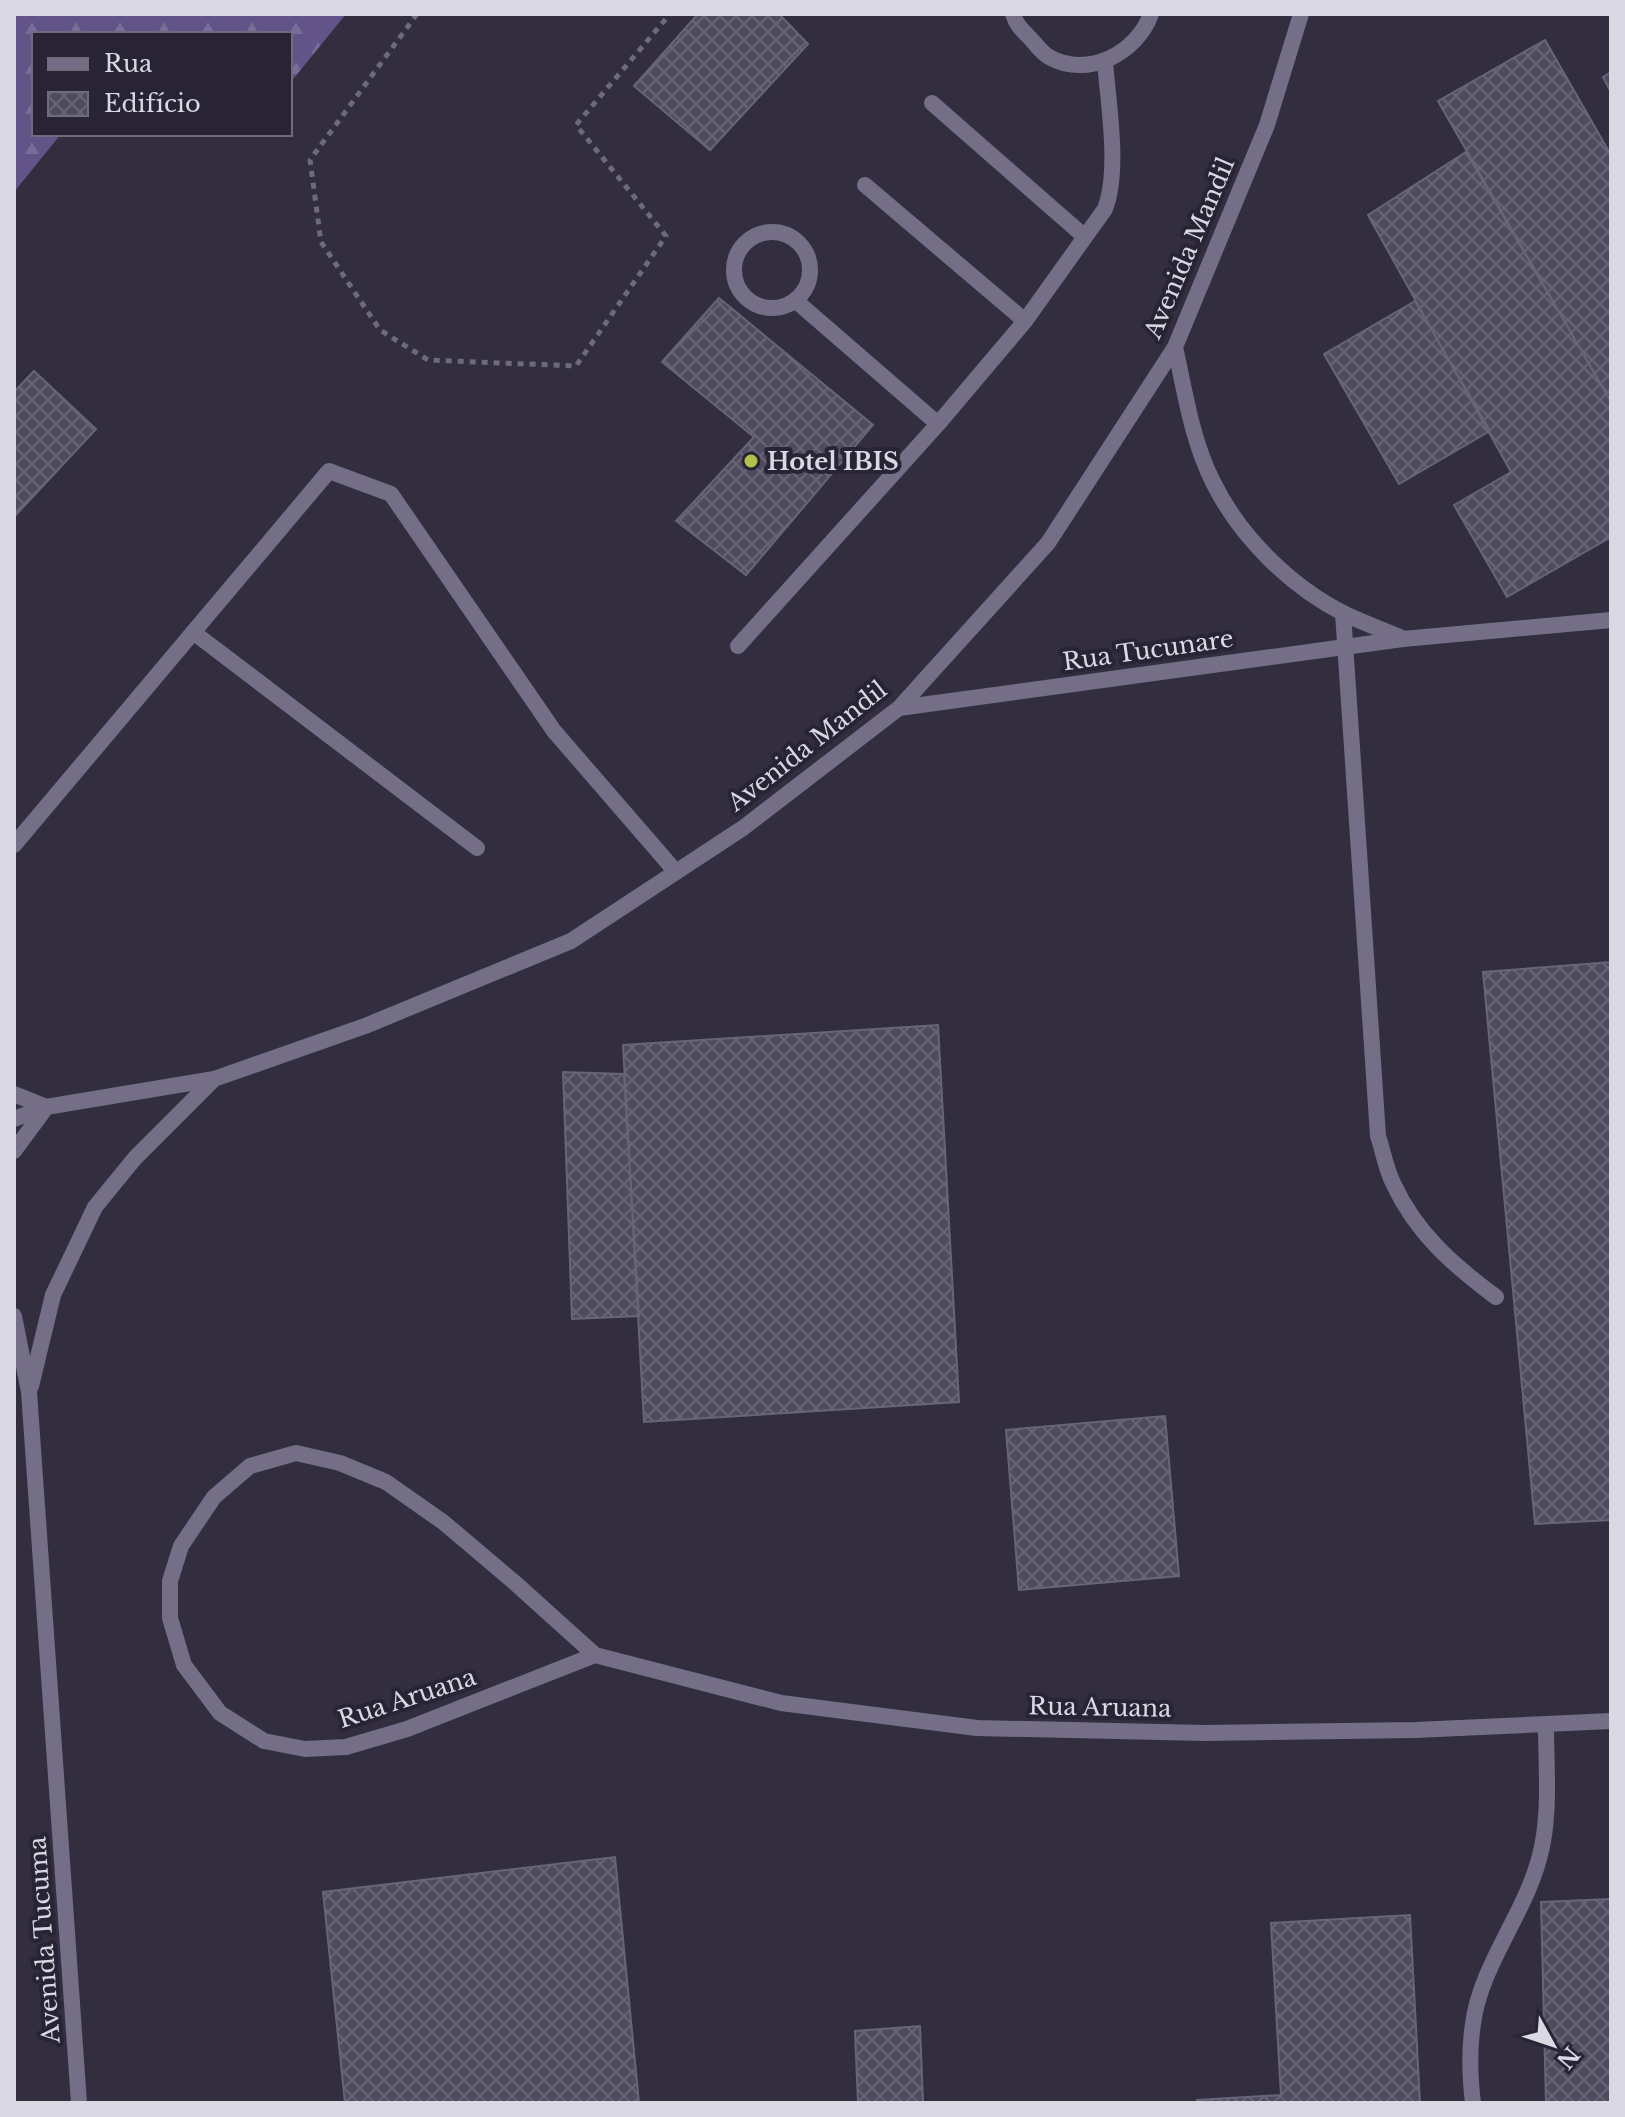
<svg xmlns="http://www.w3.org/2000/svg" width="1625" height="2117" font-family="'Libre Baskerville',serif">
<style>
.forest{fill:url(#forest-firs)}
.building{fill:url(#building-cross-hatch);stroke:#696478;stroke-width:2}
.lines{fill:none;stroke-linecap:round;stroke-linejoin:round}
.path{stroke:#6e6a7a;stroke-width:5;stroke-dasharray:6 6;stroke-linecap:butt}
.lane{stroke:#746e87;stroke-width:16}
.street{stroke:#746e87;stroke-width:16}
.poi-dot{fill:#b3c24b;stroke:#292435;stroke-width:3}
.labels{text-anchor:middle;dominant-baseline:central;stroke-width:8;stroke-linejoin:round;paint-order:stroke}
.street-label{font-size:24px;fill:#dad8e3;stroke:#292435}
.poi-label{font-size:24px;font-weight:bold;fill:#dad8e3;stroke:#292435;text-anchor:start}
</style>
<defs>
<pattern id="forest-firs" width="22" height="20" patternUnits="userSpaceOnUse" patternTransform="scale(2)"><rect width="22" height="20" fill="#625488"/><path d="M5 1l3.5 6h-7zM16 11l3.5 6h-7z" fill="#786c99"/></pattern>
<pattern id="building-cross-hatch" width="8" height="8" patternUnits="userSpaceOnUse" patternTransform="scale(2)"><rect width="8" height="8" fill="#504c5f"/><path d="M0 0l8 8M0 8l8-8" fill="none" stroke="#696576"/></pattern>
</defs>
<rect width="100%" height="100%" fill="#322e40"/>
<path class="forest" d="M14,14h332l-56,69v-49h-256v100h27l-47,58z"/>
<path class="building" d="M698,14h81l29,30 -98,106 -76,-64z
M1545,40l66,115v247l-173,-301z
M1611,72v20l-8,-15z
M1466,152l145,250v135l-104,60 -53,-92 57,-33 -143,-257z
M719,298l154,127 -127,150 -70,-54 78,-84 -92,-75z
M1415,301l75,130 -91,53 -75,-130z
M34,371l62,58 -82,88v-125z
M1611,962v558l-76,4 -52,-552z
M938,1025l21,377 -315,20 -21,-377z
M563,1072l61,2 15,242 -67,3z
M1165,1416l14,160 -160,14 -13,-160z
M615,1857l24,246h-294l-22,-211z
M1611,1899v204h-65l-5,-201z
M1410,1915l10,188h-223v-3l84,-5 -10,-172z
M920,2026l3,77h-65l-3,-72z"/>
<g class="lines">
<path class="path" d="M417,14l-107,146 11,82 59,88 48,30 148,6 90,-130 -90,-111 94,-111"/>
<path class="lane" d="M1013,14c3,11 10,17 18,25 5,6 11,14 18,18 39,22 88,-4 102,-43
M932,103l153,134
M865,185l160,136
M734 270a38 38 0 1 1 76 0a38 38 0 1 1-76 0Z
M796,301l142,123 87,-103 80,-112c15,-39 3,-106 0,-148
M1343,613l35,523c5,15 8,33 15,47 23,50 60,82 103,114
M193,632l284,216
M738,646l200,-222
M14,845l315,-374 62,23 163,237 122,141
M1473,2103c-3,-25 -4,-54 0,-79 7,-57 51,-109 66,-165 12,-42 7,-90 7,-134"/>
<path class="street" d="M1175,347c10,45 17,94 38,135 27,55 78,105 132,132 19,9 38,16 57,24
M899,708l504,-69 208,-19
M14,1094l32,13
M14,1119l32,-12 168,-28 151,-53 206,-85 172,-113 156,-120 149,-165 127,-196 92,-222 34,-111
M14,1151l31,-42
M14,1316l15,76 50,711
M31,1386l22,-91 42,-88 40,-49 79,-79
M595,1655l-188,74 -61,18 -41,2 -41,-8 -44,-28 -36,-48 -14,-47v-37l11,-35 33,-49 36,-31 46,-13 44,10 46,19 57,40 71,60 81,73 186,48 196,25 227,5 211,-3 196,-9"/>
</g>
<circle class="poi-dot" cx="751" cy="461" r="8"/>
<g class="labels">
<g class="street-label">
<text transform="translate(1189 248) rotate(-67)">Avenida Mandil</text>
<text transform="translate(1148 650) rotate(-8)">Rua Tucunare</text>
<text transform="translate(807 746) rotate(-38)">Avenida Mandil</text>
<text transform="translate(407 1698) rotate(-18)">Rua Aruana</text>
<text transform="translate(1100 1707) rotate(1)">Rua Aruana</text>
<text transform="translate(44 1940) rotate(-94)">Avenida Tucuma</text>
</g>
<g class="poi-label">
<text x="767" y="461">Hotel IBIS</text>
</g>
</g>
<rect width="1625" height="2117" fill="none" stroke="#dad8e3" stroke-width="32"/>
<rect x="32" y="32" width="260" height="104" fill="#292435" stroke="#706c7b" stroke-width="2"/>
<rect x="48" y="58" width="40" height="12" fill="#746e87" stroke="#706c7b" stroke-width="2"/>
<text x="104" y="72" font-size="24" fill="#dad8e3">Rua</text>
<rect x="48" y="92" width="40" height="24" fill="url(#building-cross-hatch)" stroke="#706c7b" stroke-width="2"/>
<text x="104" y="112" font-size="24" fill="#dad8e3">Edifício</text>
<g transform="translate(1553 2045) rotate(130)" stroke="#292435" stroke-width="6" paint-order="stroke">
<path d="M0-6L14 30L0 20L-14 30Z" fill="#dad8e3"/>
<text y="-12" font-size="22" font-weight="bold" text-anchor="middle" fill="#dad8e3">N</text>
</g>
</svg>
